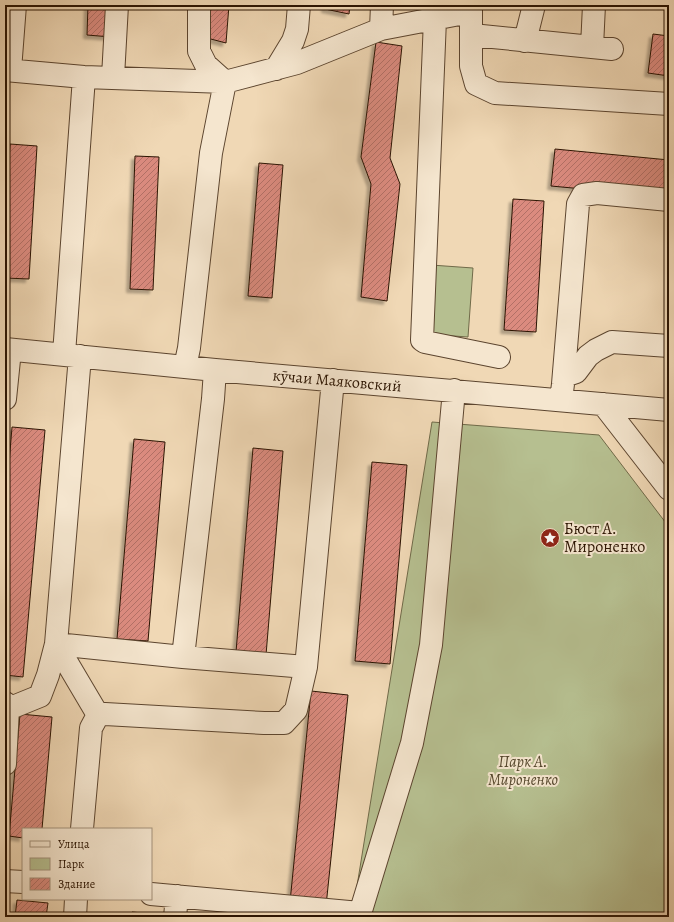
<svg xmlns="http://www.w3.org/2000/svg" width="674" height="922" font-family="Alegreya,serif">
<style>
.park{fill:#b6bf90;stroke:#706a49}
.building{fill:url(#building-hatch);stroke:#2b1402;filter:url(#shadow)}
.lines{fill:none;stroke-linecap:round;stroke-linejoin:round}
.minor-casing{stroke:#5c452f;stroke-width:24}
.minor{stroke:#f5e6cf;stroke-width:22}
.labels{text-anchor:middle;dominant-baseline:central;stroke-width:4;stroke-linejoin:round;paint-order:stroke}
.street-label{font-size:16px;fill:#2b1402;stroke:#f5e6cf}
.poi-label{font-size:16px;fill:#2b1402;stroke:#f5e6cf;text-anchor:start}
.park-label{font-size:16px;font-style:italic;fill:#55472d;stroke:#f5e6cf}
</style>
<defs>
<pattern id="building-hatch" width="6" height="6" patternUnits="userSpaceOnUse"><rect width="6" height="6" fill="#db8b7f"/><path d="M-1 1l2-2M0 6l6-6M5 7l2-2" fill="none" stroke="#b27066"/></pattern>
<filter id="shadow"><feDropShadow dx="-3.5" dy="3.5" stdDeviation="1" flood-color="#0004"/></filter>
</defs>
<rect width="100%" height="100%" fill="#f0d8b5"/>
<filter id="stains"><feTurbulence type="fractalNoise" baseFrequency=".005" numOctaves="4"/><feColorMatrix values="0 0 0 0 .2 0 0 0 0 .09 0 0 0 0 .02 0 0 0 .5 -.17"/></filter>
<radialGradient id="worn" r=".72"><stop offset=".6" stop-color="#630" stop-opacity="0"/><stop offset="1" stop-color="#630" stop-opacity=".3"/></radialGradient>
<path class="park" d="M431,265l42,3 -5,69 -42,-3z
M432,422l167,13 70,92v390h-317z"/>
<path class="building" d="M88,5h26l-3,32 -24,-2z
M209,5h20l-3,38 -19,-5z
M325,5h25l-1,9 -24,-5z
M653,34l16,2v40l-21,-3z
M376,42l26,4 -12,112 10,26 -13,117 -26,-4 10,-113 -10,-27z
M10,144l27,2 -8,133 -24,-1v-51z
M555,149l114,11v37l-118,-11z
M135,156l24,1 -6,133 -23,-1z
M259,163l24,2 -11,133 -24,-2z
M513,199l31,2 -8,131 -32,-2z
M12,427l33,3 -22,247 -18,-2v-162z
M134,439l31,3 -17,199 -31,-2z
M253,448l30,3 -17,204 -30,-3z
M372,462l35,3 -17,199 -35,-3z
M311,691l37,4 -22,211 -36,-4z
M20,714l32,3 -10,112h-19v9l-14,-2z
M17,900l31,3 -2,14h-31z
M132,912l32,3v2h-33z"/>
<g class="lines">
<defs>
<path id="minor" d="M471,5v61l5,18 19,9 174,11
M435,19l-13,321 3,2 74,15
M381,29l1,-24
M472,35l140,14
M525,41l9,-36
M592,47l2,-42
M276,69l17,-28 4,-12 2,-24
M5,70l79,7 141,5 72,-19 84,-34 89,-17
M10,70l5,-65
M113,77l4,-72
M5,349l210,21 454,40
M64,354l20,-277
M80,356l-24,288 127,13 123,10
M185,367l4,-19 22,-195 14,-71 -19,-17 -7,-14v-46
M564,376l12,-4 12,-16 8,-6 16,-8 57,4
M5,399l5,-49
M561,400l2,-16 15,-180 5,-9 14,-2 72,7
M603,404l66,85
M183,657l30,-258 2,-29
M5,703l3,6 -3,55
M5,709h3l32,-13 8,-21 8,-31 42,71
M82,829l9,-101 7,-13 7,-1 159,9h20l12,-13 10,-43 27,-287
M5,881l18,1
M151,894l209,19
M75,917l1,-18
M175,917l2,-21
M359,917l53,-174 19,-98 23,-255"/>
</defs>
<use href="#minor" class="minor-casing"/>
<use href="#minor" class="minor"/>
</g>
<defs>
<symbol id="sight-disc" viewBox="-11 -11 22 22"><circle r="9.5" fill="#8f2418" stroke="#f5e6cf"/><path d="M0-6L1.8-2.2L6-1.7L2.9 1.2L3.7 5.4L0 3.3L-3.7 5.4L-2.9 1.2L-6-1.7L-1.8-2.2Z" fill="#fff"/></symbol>
</defs>
<g fill-rule="evenodd">
<use href="#sight-disc" x="539" y="527" width="22" height="22"/>
</g>
<g class="labels">
<g class="street-label">
<text transform="translate(337 381) rotate(5)">кӯчаи Маяковский</text>
</g>
<g class="poi-label">
<text x="564" y="529">Бюст А.<tspan x="564" dy="18">Мироненко</tspan></text>
</g>
<g class="park-label">
<text x="523" y="762">Парк А.<tspan x="523" dy="18">Мироненко</tspan></text>
</g>
</g>
<rect width="674" height="922" fill="none" stroke="#f0d8b5" stroke-width="20"/>
<rect x="6" y="6" width="662" height="910" fill="none" stroke="#2b1402" stroke-width="2"/>
<rect x="10" y="10" width="654" height="902" fill="none" stroke="#2b1402"/>
<rect x="22" y="828" width="130" height="72" fill="#f5e6cf" stroke="#a4927d"/>
<rect x="30" y="841" width="20" height="6" fill="#f5e6cf" stroke="#a4927d"/>
<text x="58" y="848" font-size="12" fill="#2b1402">Улица</text>
<rect x="30" y="858" width="20" height="12" fill="#b6bf90" stroke="#a4927d"/>
<text x="58" y="868" font-size="12" fill="#2b1402">Парк</text>
<rect x="30" y="878" width="20" height="12" fill="url(#building-hatch)" stroke="#a4927d"/>
<text x="58" y="888" font-size="12" fill="#2b1402">Здание</text>
<rect width="100%" height="100%" filter="url(#stains)"/>
<rect width="100%" height="100%" fill="url(#worn)"/>
</svg>
